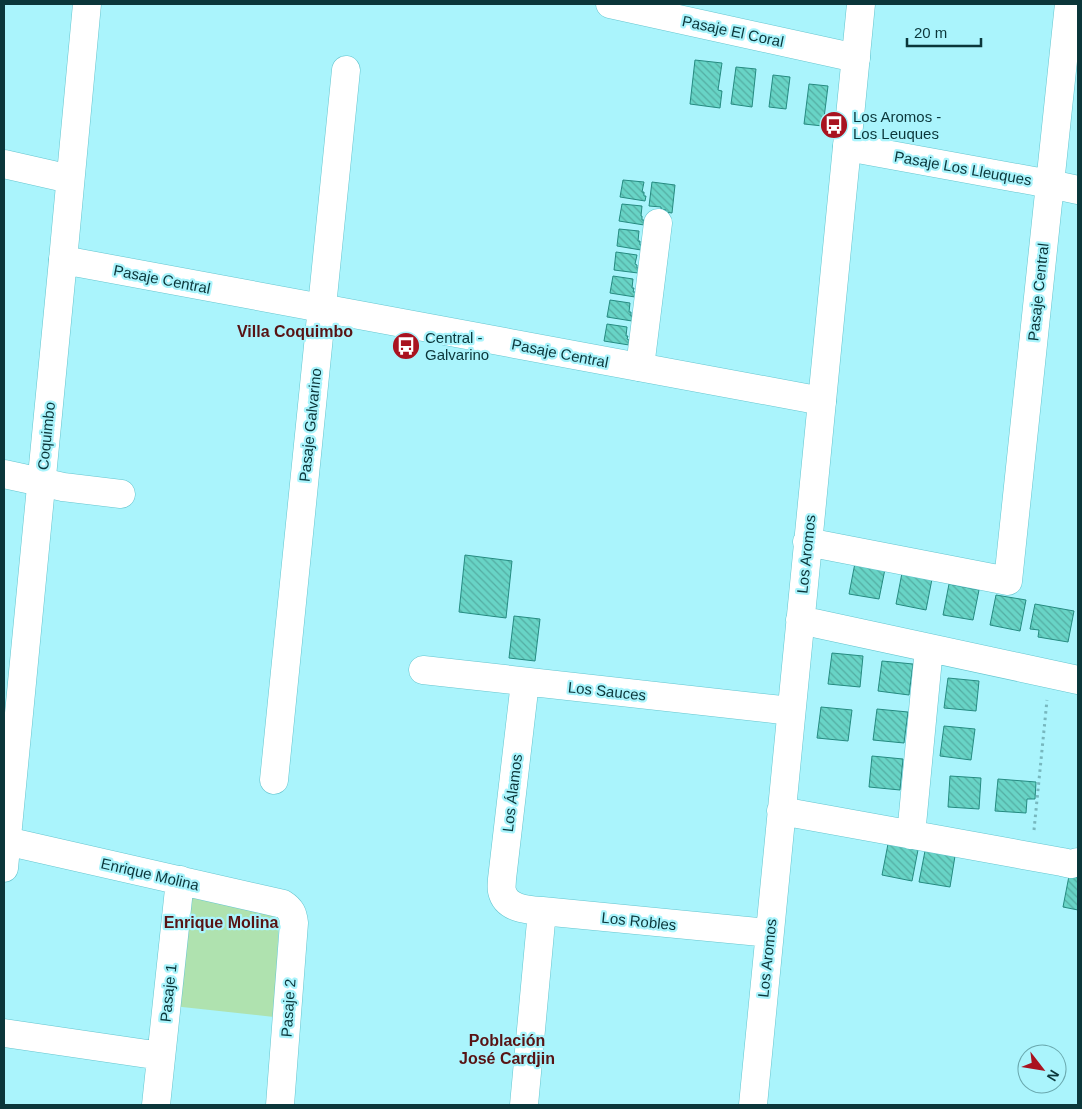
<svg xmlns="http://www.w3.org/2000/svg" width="1082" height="1109" font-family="Arial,sans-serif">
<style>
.green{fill:#afe2af}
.building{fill:url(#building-back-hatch);stroke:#258b81}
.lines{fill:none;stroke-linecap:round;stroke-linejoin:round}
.street-casing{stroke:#65c5cf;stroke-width:29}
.secondary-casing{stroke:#65c5cf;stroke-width:29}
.path{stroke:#77b7be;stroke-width:3;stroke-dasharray:2.5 4;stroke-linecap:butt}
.street{stroke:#fff;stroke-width:28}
.secondary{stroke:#fff;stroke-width:28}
.labels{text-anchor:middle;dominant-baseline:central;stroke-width:4.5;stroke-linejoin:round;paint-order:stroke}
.street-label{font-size:15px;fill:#0b363a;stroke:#aaf4fc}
.poi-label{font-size:15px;fill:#0b363a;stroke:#aaf4fc;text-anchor:start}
.neighbourhood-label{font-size:16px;font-weight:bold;fill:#581314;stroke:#aaf4fc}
</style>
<defs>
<pattern id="building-back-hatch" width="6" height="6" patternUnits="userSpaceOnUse" patternTransform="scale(1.25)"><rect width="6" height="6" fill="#68d4c6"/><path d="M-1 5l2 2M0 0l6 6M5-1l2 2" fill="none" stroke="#54ada2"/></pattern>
</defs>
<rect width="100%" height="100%" fill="#aaf4fc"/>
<path class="green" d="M185,892l93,24 1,6 -5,95 -101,-11z"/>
<path class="building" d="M695,60l27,3 -4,27 4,1 -2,17 -30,-4z
M736,67l20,2 -4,38 -21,-3z
M773,75l17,2 -4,32 -17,-2z
M809,84l19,2 -5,40 -19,-2z
M623,180l21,2 -2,10h2v4h2l-1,5 -25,-4z
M652,182l23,3 -3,28 -7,-1 1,-2 -5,-1v-2l-12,-1z
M622,204l20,2 -1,10h1v4h2v5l-25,-4z
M619,229l20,2 -1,10h2v4h2l-1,5 -24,-4z
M616,252l21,3 -2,9 2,1v3h2l-1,5 -24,-3z
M613,276l20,3 -1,9h2l-1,4h3l-1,5 -25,-4z
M610,300l20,3 -1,9h2v4h2l-1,5 -25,-4z
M607,324l20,3 -1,9h2l-1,3 2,1v5l-25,-4z
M465,555l47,6 -6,57 -47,-6z
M855,563l30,6 -6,30 -30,-5z
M902,573l30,6 -6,31 -30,-6z
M949,584l30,6 -6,30 -30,-5z
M996,595l30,5 -6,31 -30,-6z
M1035,604l39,7 -6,31 -30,-5 1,-7 -9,-1z
M514,616l26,3 -5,42 -26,-3z
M832,653l31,3 -3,31 -32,-3z
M882,661l31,3 -4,31 -31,-4z
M948,678l31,3 -3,30 -32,-3z
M821,707l31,3 -4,31 -31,-3z
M877,709l31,3 -4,31 -31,-3z
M944,726l31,3 -4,31 -31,-4z
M872,756l31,3 -3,31 -31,-3z
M950,776l31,2 -2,31 -31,-2z
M998,779l38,3 -1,17h-8l-1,14 -31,-2z
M888,844l30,6 -6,31 -30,-6z
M925,851l30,5 -5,31 -31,-5z
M1069,876l9,2v32l-15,-3z"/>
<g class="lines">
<defs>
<path id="street" d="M610,4l246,54
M847,147l203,37 28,6
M4,164l66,15
M63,260l24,-256
M640,367l18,-144
M4,474l37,8 22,5 58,7
M807,542l201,39 61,-577
M800,620l278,60
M423,670l368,41
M525,682l-23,197c0,4 -1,8 0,12 4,18 26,19 40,20l227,22
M274,780l72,-710
M781,811l281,51 9,2 7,-2
M911,835l18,-187
M6,841l277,63c8,5 10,10 11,19l-14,182
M4,1033l157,23
M156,1105l24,-225
M524,1105l18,-194
M753,1105l69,-704"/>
<path id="secondary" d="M4,868l59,-608 759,141 39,-397"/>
</defs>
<use href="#street" class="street-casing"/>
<use href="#secondary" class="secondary-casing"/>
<path class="path" d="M1034,830l13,-130"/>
<use href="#street" class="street"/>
<use href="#secondary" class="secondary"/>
</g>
<defs>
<symbol id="bus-disc" viewBox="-11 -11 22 22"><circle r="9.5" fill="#a91320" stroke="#aaf4fc"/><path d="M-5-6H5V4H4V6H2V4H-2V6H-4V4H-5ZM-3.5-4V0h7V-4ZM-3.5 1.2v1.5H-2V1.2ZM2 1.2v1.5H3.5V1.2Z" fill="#fff"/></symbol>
</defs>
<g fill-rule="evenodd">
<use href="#bus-disc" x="818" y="109" width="32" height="32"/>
<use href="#bus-disc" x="390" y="330" width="32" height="32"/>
</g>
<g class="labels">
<g class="street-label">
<text transform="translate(733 31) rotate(12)">Pasaje El Coral</text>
<text transform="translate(963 168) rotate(10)">Pasaje Los Lleuques</text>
<text transform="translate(162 279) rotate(11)">Pasaje Central</text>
<text transform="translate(1038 292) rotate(-84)">Pasaje Central</text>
<text transform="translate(560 353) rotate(11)">Pasaje Central</text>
<text transform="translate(310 425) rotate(-84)">Pasaje Galvarino</text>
<text transform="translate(46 436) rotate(-84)">Coquimbo</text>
<text transform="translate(806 554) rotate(-84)">Los Aromos</text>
<text transform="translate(607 691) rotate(6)">Los Sauces</text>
<text transform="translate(512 793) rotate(-83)">Los Álamos</text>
<text transform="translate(150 874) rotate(13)">Enrique Molina</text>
<text transform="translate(639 921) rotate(6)">Los Robles</text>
<text transform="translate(767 958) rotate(-84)">Los Aromos</text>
<text transform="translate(168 993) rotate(-84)">Pasaje 1</text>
<text transform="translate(288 1008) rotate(-86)">Pasaje 2</text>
</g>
<g class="poi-label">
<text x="853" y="116">Los Aromos -<tspan x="853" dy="17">Los Leuques</tspan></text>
<text x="425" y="337">Central -<tspan x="425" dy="17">Galvarino</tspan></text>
</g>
<g class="neighbourhood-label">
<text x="295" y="331">Villa Coquimbo</text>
<text x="221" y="922">Enrique Molina</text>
<text x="507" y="1040">Población<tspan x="507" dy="18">José Cardjin</tspan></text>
</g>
</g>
<rect width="1082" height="1109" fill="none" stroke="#0b363a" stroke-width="10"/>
<g transform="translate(1042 1069) rotate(121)"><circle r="24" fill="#aaf4fc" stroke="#6aa8ae"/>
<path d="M0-4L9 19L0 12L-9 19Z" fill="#a91320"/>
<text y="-8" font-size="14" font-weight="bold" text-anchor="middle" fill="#0b363a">N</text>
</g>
<path d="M907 38v8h74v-8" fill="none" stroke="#0b363a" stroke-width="2.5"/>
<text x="914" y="38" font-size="15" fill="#0b363a" stroke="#aaf4fc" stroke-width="4" paint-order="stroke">20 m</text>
</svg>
